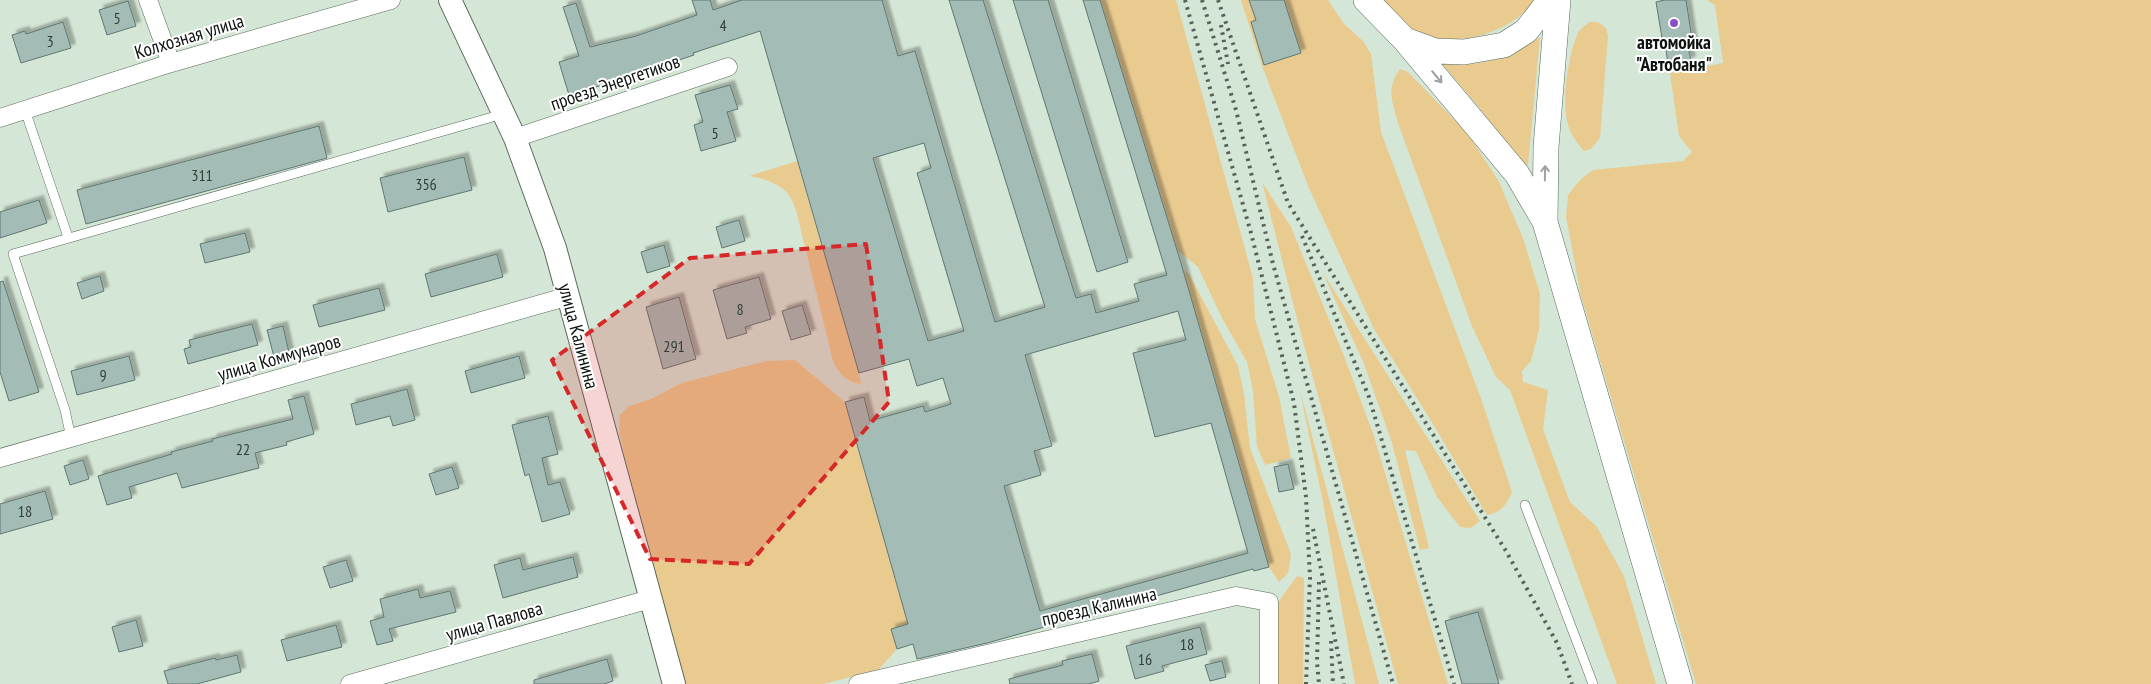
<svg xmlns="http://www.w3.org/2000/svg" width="2151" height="684" font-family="'PT Sans Narrow',sans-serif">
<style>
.green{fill:#e9cb90}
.building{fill:#a3bcb6;stroke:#607772;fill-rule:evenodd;filter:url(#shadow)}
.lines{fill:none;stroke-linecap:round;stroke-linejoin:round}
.service-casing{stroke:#5a695b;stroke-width:10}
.minor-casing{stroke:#5a695b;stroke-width:19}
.tertiary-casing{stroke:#5a695b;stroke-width:24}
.secondary-casing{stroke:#5a695b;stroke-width:26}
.service{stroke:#fff;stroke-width:9}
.minor{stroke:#fff;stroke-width:18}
.tertiary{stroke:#fff;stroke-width:22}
.secondary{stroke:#fff;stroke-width:25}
.rail{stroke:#576158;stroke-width:4;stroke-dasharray:2.5 5;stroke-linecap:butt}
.oneway{stroke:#9ea19f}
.marked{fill:#d62828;fill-opacity:0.2;stroke:#d62828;stroke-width:4;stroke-dasharray:10 6;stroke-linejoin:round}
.poi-dot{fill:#8a4ec4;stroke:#fff;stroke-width:2}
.labels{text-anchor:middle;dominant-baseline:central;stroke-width:4;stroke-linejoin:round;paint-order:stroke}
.number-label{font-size:16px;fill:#323d38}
.street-label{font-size:19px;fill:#0d130e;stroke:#fff}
.poi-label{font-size:19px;font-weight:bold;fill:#0d130e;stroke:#fff}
</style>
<defs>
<filter id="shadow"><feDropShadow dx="4.5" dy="-4.5" stdDeviation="1" flood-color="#0004"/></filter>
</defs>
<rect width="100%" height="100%" fill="#d4e6d5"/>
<path class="green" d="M1100,0h76l77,278 2,41 24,78 12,61 -26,7 -8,-19 -4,-55 -6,-29 -25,-44 -24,-51 -21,-17z
M1241,0h87l16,24 19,17 8,13 10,78 101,269 30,91c-5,12 -11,21 -25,23l-54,-91 -59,-95 -66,-143 -46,-120z
M1384,0h151c-23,33 -81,50 -118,32 -13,-7 -24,-21 -33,-32z
M1707,0h444v684h-455l-115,-388 -15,-79 2,-22 13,-16 12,-9 90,-9 9,-9 -13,-16 -9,-63 53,-10 -8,-58z
M1589,22h9l8,6 2,8 -8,102 -9,11 -7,2c-7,-8 -13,-16 -16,-26 -7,-23 0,-70 10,-92 2,-4 7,-7 11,-11z
M1540,37l-12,128h-7l-44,-60 -35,-41c42,3 63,-6 98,-27z
M1400,69l8,3 60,62 30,46 25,58 17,56 -1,36 -8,31 -9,10 1,11 25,8 -5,39 8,22 19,51 27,25 27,49 32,108h-39l-107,-294 -14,-13 -24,-51 -73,-200c-6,-22 -14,-37 1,-57z
M797,161l62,212 2,11c-15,-2 -22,-10 -28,-23l-37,-151c-2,-4 -4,-11 -7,-15 -9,-11 -26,-17 -40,-19z
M1262,182l29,45 53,129 29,77 75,251h-50l-96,-346z
M1183,270l6,4 49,92 6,28 6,54 41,106 -3,19 -9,9 -10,-15z
M1323,273l157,248 -9,7 -11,-1 -23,-30 -21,-46 -11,-1 24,98 -9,2 -28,-107 -28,-79z
M795,360l50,42 63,222 -17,5 6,20 -19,21 -55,14h-140l-59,-231 -5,-23 1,-15 9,-9 22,-7 31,-16 38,-10 46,-12z
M1299,387l80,297h-24l-32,-182z
M1297,576l7,2 -1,106h-38l9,-76z"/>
<path class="building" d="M692,0h18l3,10 29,-10h140l16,56 17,-5 80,271 50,-15 -96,-307h34l93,298 15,-4 5,19 43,-12 -5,-17 33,-9 -84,-275h17l81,263 88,304 -15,4 -1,-2 -266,74 -70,16 -4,-15 -16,5 -6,-20 17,-5 -63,-222 19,-5 6,24 53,-15 2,6 26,-8 -8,-26 -26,8 -8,-27 -50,14 -99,-342 -67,22 1,2 -48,16v1l-77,23 -10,-33 20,-6 -16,-49 13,-4 14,44 46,-11 61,-21zM924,143l7,25 -14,5 47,158 -36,10 -55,-183zM1178,311l8,29 -53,13 22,84 56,-14 37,130 -208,58 -36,-125 37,-11 -7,-24 18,-5 -27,-91z
M1013,0h35l80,262 -31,10z
M1249,0h35l17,53 -37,12 -13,-43 5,-2z
M1665,0h21l7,45 -5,1 3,15 -23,4 -2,-16 -2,1 -8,-48z
M128,1l8,25 -29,9 -8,-25z
M63,22l8,26 -50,15 -9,-28 13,-4 1,3z
M730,85l8,24 -11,3 9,29 -35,10 -7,-26 9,-3 -8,-27z
M319,126l8,32 -241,66 -9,-34z
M464,157l8,33 -84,22 -8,-34z
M39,200l8,23 -47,15v-26z
M739,220l6,21 -23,7 -6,-21z
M245,233l5,19 -45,11 -5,-19z
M664,245l6,21 -23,7 -6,-21z
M497,254l6,23 -72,20 -6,-23z
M100,276l4,15 -22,8 -5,-16z
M759,277l12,42 -26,8 2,6 -20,6 -14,-49z
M3,281l36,111 -30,9 -9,-29v-90z
M379,288l6,22 -66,17 -6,-22z
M679,297l17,62 -33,10 -17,-62z
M802,305l9,29 -20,6 -9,-29z
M252,324l6,21 -70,19 -4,-15 7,-2 -2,-7z
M283,326l7,31 -15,4 -8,-31z
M129,356l6,24 -58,15 -6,-24z
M519,356l6,22 -54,15 -6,-22z
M407,389l8,31 -22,6 -3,-10 -34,9 -5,-21z
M304,396l10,38 -28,8 1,3 -32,8 4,15 -77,20 -5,-15 -48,14 3,11 -25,7 -9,-29 74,-22 -1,-2 42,-11 -1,-2 81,-20 -5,-19z
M548,416l10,38 -16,4 6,27 12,-3 10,32 -28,8 -13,-48 -4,2 -13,-51z
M83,460l6,19 -19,6 -6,-19z
M1288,464l6,25 -15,3 -5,-25z
M452,467l7,21 -23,7 -7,-21z
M45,491l8,28 -53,15v-30z
M573,557l5,20 -75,21 -9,-33 26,-7 3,12z
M346,560l7,21 -23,7 -7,-21z
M418,589l2,9 30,-7 6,21 -67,17 4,12 -16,4 -7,-24 14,-4 -4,-18z
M1478,612l21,72h-37l-17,-63z
M136,620l7,26 -24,6 -7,-25z
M336,625l6,22 -55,14 -6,-21z
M1200,627l7,27 -45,12 2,5 -29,8 -9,-33z
M1092,654l7,27 -10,3h-79l-1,-5 54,-14 -1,-4z
M237,655l4,17 -44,12h-29l-4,-13 51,-13 1,2z
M607,659l6,22 -9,3h-70v-4z
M1222,661l4,16 -16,4 -5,-16z"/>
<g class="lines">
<defs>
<path id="service" d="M25,110l43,127
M71,438l-6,-28 -52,-156 490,-140
M1525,505l68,179"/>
<path id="minor" d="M148,0l23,63
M0,118l171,-55 220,-63
M515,138l213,-71
M0,458l569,-162
M350,684l300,-85
M858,684l378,-88 33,6v82"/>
<path id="tertiary" d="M450,0l65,138 40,110 119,436"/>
<path id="secondary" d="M1366,0l39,40 30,11 29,1 40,-7 22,-14 24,-31
M1405,40l112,134 28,48 135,462
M1545,222l1,-75 12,-147"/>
</defs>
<use href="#service" class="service-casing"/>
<use href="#minor" class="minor-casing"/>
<use href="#tertiary" class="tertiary-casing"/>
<use href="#secondary" class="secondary-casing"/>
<use href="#service" class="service"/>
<use href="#minor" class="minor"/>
<use href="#tertiary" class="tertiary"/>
<use href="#secondary" class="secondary"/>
<path class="rail" d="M1185,0l66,233 43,170 12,94 4,81 -4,106
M1202,0l34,110 37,154 120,420
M1218,0l70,203 218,348 51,92 15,41
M1221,25l7,39
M1302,236l67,161 85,287
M1313,529l31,155
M1319,582l-2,80 2,22
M1331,641l2,43"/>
</g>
<defs><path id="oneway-shaft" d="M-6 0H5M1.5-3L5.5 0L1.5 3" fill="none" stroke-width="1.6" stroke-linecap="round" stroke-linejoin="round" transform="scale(1.25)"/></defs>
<g class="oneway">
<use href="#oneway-shaft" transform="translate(1437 77) rotate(50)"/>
<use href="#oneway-shaft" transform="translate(1545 173) rotate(-89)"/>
</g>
<path class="marked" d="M866,244l23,158 -140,162 -99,-5 -98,-199 138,-102z"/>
<circle class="poi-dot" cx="1674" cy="23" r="5"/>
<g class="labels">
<g class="number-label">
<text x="117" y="18">5</text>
<text x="723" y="25">4</text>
<text x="50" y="41">3</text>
<text x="715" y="133">5</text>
<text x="202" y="175">311</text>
<text x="426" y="184">356</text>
<text x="740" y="309">8</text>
<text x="674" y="346">291</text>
<text x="103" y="375">9</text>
<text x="243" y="449">22</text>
<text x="25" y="511">18</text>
<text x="1187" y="644">18</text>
<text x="1145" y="659">16</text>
</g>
<g class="street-label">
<text transform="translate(189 36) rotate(-17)">Колхозная улица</text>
<text transform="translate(615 82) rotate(-19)">проезд Энергетиков</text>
<text transform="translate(579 336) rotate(75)">улица Калинина</text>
<text transform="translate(279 357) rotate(-16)">улица Коммунаров</text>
<text transform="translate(1099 606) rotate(-13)">проезд Калинина</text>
<text transform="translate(494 621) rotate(-16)">улица Павлова</text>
</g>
<g class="poi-label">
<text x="1674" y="42">автомойка<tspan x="1674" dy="22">"Автобаня"</tspan></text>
</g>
</g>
</svg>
